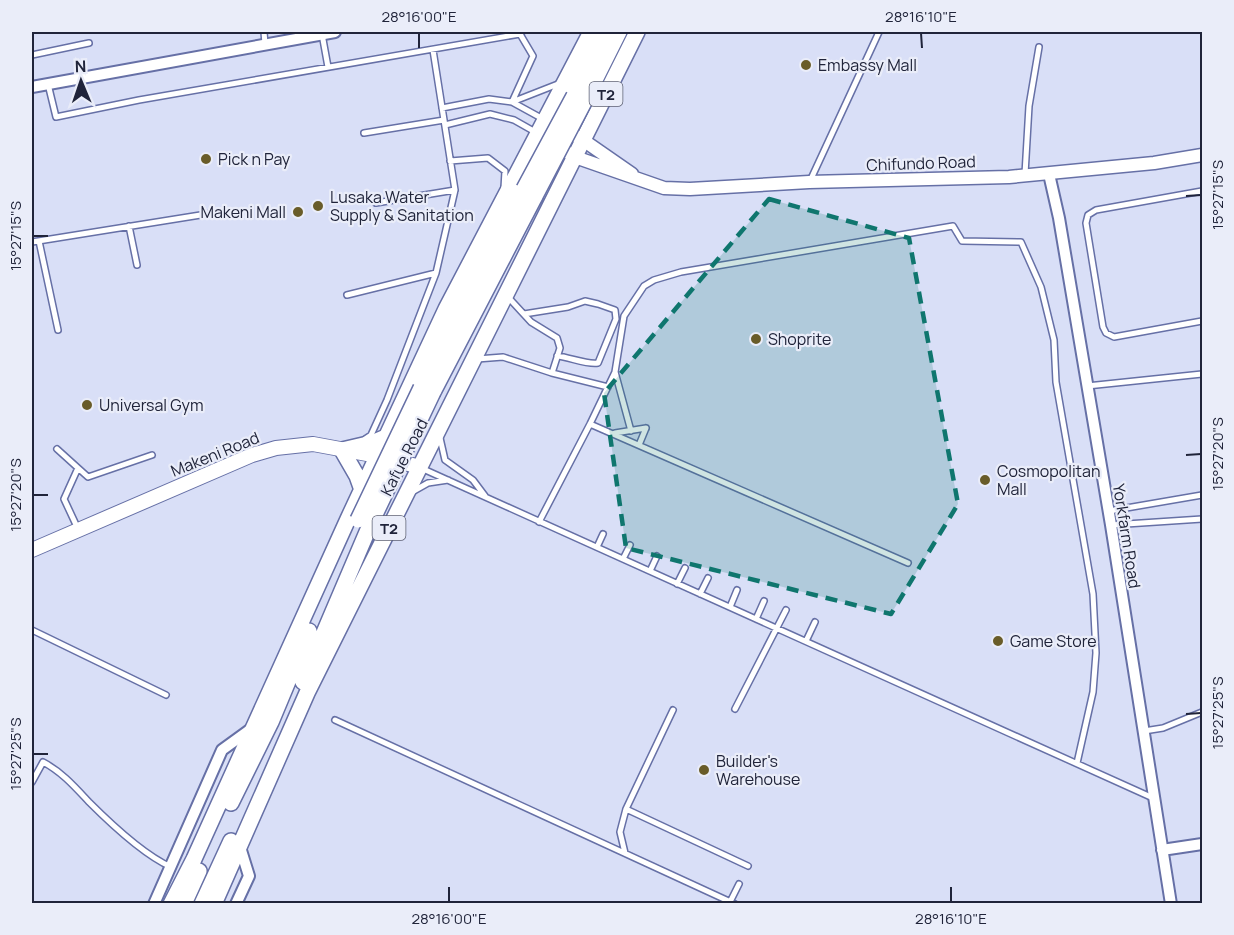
<svg xmlns="http://www.w3.org/2000/svg" width="1234" height="935" font-family="Manrope,sans-serif">
<style>
.lines{fill:none;stroke-linecap:round;stroke-linejoin:round}
.service-casing{stroke:#6670a6;stroke-width:8}
.minor-casing{stroke:#6670a6;stroke-width:14}
.tertiary-casing{stroke:#6670a6;stroke-width:15}
.secondary-casing{stroke:#6670a6;stroke-width:16}
.primary-casing{stroke:#6670a6;stroke-width:18}
.service{stroke:#fff;stroke-width:5}
.minor{stroke:#fff;stroke-width:10}
.tertiary{stroke:#fff;stroke-width:12}
.secondary{stroke:#fff;stroke-width:14}
.primary{stroke:#fff;stroke-width:15}
.primary-bridge-casing{stroke:#6670a6;stroke-width:18;stroke-linecap:butt}
.primary-bridge{stroke:#fff;stroke-width:15}
.marked{fill:#0f766e;fill-opacity:0.2;stroke:#0f766e;stroke-width:4.5;stroke-dasharray:12 8;stroke-linejoin:round}
.ticks{fill:none;stroke:#20243a;stroke-width:2}
.poi-dot{fill:#695c29;stroke:#eaedf9;stroke-width:2}
.labels{text-anchor:middle;dominant-baseline:central;stroke-width:4.5;stroke-linejoin:round;paint-order:stroke}
.shield{fill:#eaedf9;stroke:#5d6073;stroke-width:1.5}
.shield-label{font-size:15px;font-weight:bold;fill:#20243a}
.poi-label{font-size:16px;fill:#20243a;stroke:#eaedf9;text-anchor:start}
.street-label{font-size:16px;fill:#20243a;stroke:#eaedf9}
.neatline{fill:none;stroke:#20243a;stroke-width:2}
.ticks-label{font-size:15px;text-anchor:middle;fill:#20243a}
</style>
<rect width="100%" height="100%" fill="#d9dff7"/>
<g class="lines">
<defs>
<path id="service" d="M264,32l1,12
M322,34l6,33
M32,55l57,-12
M48,84l8,33 83,-17 381,-66 2,-2
M512,102l21,-46 -13,-22
M512,102l46,-18
M442,108l47,-9 23,3 31,17
M445,125l45,-11 24,6 23,13
M364,133l80,-13
M450,161l38,-3 17,13 -1,17
M1025,174l4,-68 10,-59
M810,181l69,-149
M1202,191l-106,19 -8,5 -2,8 17,104 3,6 8,4 88,-16
M376,203l79,-13
M129,226l8,39
M39,241l19,89
M32,242l181,-29 14,-1
M347,295l89,-22 19,-83 -22,-140
M524,314l44,-7 17,-6 13,3 17,6 1,9 -18,44c-11,2 -29,-6 -41,-7
M477,359l26,-2 49,16 8,-25 -3,-10 -26,-16 -24,-26
M552,373l56,14
M1087,386l115,-12
M590,424l318,139
M631,431l-16,-59 9,-56 20,-30 10,-6 27,-8 272,-46 9,15 59,1 20,45 13,53 2,42 37,212 3,59 -3,39 -16,71
M615,433l31,-5
M440,438l5,22 28,20 12,16
M365,439l6,-4 16,-35 49,-127
M639,445l7,-17
M57,449l21,19 -14,31 14,30
M78,468l10,9 64,-22
M421,468l732,330
M412,492l16,-9 20,-3
M1109,511l93,-16
M539,522l51,-98 25,-52
M1111,525l91,-6
M597,547l6,-13
M623,559l7,-14
M650,571l7,-15
M677,584l8,-16
M700,594l8,-16
M730,607l7,-17
M756,619l8,-18
M32,630l134,65
M806,641l9,-19
M735,709l51,-99
M673,710l-47,99 122,57
M335,720l400,184
M1144,731l19,-3 39,-16
M32,782l11,-20c19,10 32,25 46,40 21,21 55,53 82,65
M625,853l-5,-21 6,-23
M730,902l9,-18"/>
<path id="minor" d="M32,87l303,-55
M1049,174l10,44 52,307 60,379
M1162,850l40,-6
M154,904l68,-154 29,-21
M236,904l13,-28 -9,-29"/>
<path id="tertiary" d="M561,128l22,12 49,34
M567,152l8,5 89,31 26,1 119,-7 200,-5 145,-14 48,-8"/>
<path id="secondary" d="M32,550l220,-95 24,-7 37,-4 65,12 42,11"/>
<path id="primary" d="M574,96l32,-64
M585,100l34,-68
M421,388l103,-199
M433,392l102,-196
M362,490l-5,-14 -15,-26 30,-7 14,-6
M303,682l67,-157
M231,803l40,-81 38,-91
M171,904l23,-45 154,-340 98,-210 145,-277
M184,904l15,-33
M202,904l29,-63
M214,904l93,-211 330,-661"/>
</defs>
<use href="#service" class="service-casing"/>
<use href="#minor" class="minor-casing"/>
<use href="#tertiary" class="tertiary-casing"/>
<use href="#secondary" class="secondary-casing"/>
<use href="#primary" class="primary-casing"/>
<use href="#service" class="service"/>
<use href="#minor" class="minor"/>
<use href="#tertiary" class="tertiary"/>
<use href="#secondary" class="secondary"/>
<use href="#primary" class="primary"/>
<defs>
<path id="primary-bridge" d="M524,189l50,-93
M535,196l50,-96
M358,520l63,-132
M370,525l63,-133"/>
</defs>
<use href="#primary-bridge" class="primary-bridge-casing"/>
<use href="#primary-bridge" class="primary-bridge"/>
</g>
<path class="marked" d="M769,199l140,39 49,266 -67,110 -265,-66 -22,-155z"/>
<path class="ticks" d="M419,33v15M921,33l1,15M1186,196l15,-1M33,236h15M1186,455l15,-1M33,495h15M1186,714l15,-1M33,754h15M449,887v15M951,887v15"/>
<g class="poi-dot">
<circle cx="806" cy="65" r="6"/>
<circle cx="206" cy="159" r="6"/>
<circle cx="318" cy="206" r="6"/>
<circle cx="298" cy="212" r="6"/>
<circle cx="756" cy="339" r="6"/>
<circle cx="87" cy="405" r="6"/>
<circle cx="985" cy="480" r="6"/>
<circle cx="998" cy="641" r="6"/>
<circle cx="704" cy="770" r="6"/>
</g>
<g class="labels">
<g class="shield">
<rect x="589.5" y="82" width="33" height="24" rx="4.5"/>
<rect x="372.5" y="516" width="33" height="24" rx="4.5"/>
</g>
<g class="shield-label">
<text x="606" y="94">T2</text>
<text x="389" y="528">T2</text>
</g>
<g class="poi-label">
<text x="818" y="65">Embassy Mall</text>
<text x="218" y="159">Pick n Pay</text>
<text x="330" y="197">Lusaka Water<tspan x="330" dy="18">Supply &amp; Sanitation</tspan></text>
<text x="286" y="212" text-anchor="end">Makeni Mall</text>
<text x="768" y="339">Shoprite</text>
<text x="99" y="405">Universal Gym</text>
<text x="997" y="471">Cosmopolitan<tspan x="997" dy="18">Mall</tspan></text>
<text x="1010" y="641">Game Store</text>
<text x="716" y="761">Builder's<tspan x="716" dy="18">Warehouse</tspan></text>
</g>
<g class="street-label">
<text transform="translate(921 163) rotate(-2)">Chifundo Road</text>
<text transform="translate(215 454) rotate(-22)">Makeni Road</text>
<text transform="translate(404 457) rotate(-63)">Kafue Road</text>
<text transform="translate(1127 536) rotate(81)">Yorkfarm Road</text>
</g>
</g>
<rect width="1234" height="935" fill="none" stroke="#eaedf9" stroke-width="66"/>
<g transform="translate(81 81) rotate(358)" stroke="#eaedf9" stroke-width="4.5" paint-order="stroke">
<path d="M0-4.5L10 22L0 15L-10 22Z" fill="#20243a"/>
<text y="-9" font-size="16" font-weight="bold" text-anchor="middle" fill="#20243a">N</text>
</g>
<rect x="33" y="33" width="1168" height="869" class="neatline"/>
<g class="ticks-label">
<text x="419" y="22">28°16'00"E</text>
<text x="921" y="22">28°16'10"E</text>
<text transform="translate(1218 195) rotate(-90)" y="5">15°27'15"S</text>
<text transform="translate(16 236) rotate(-90)" y="5">15°27'15"S</text>
<text transform="translate(1218 454) rotate(-90)" y="5">15°27'20"S</text>
<text transform="translate(16 495) rotate(-90)" y="5">15°27'20"S</text>
<text transform="translate(1218 713) rotate(-90)" y="5">15°27'25"S</text>
<text transform="translate(16 754) rotate(-90)" y="5">15°27'25"S</text>
<text x="449" y="924">28°16'00"E</text>
<text x="951" y="924">28°16'10"E</text>
</g>
</svg>
